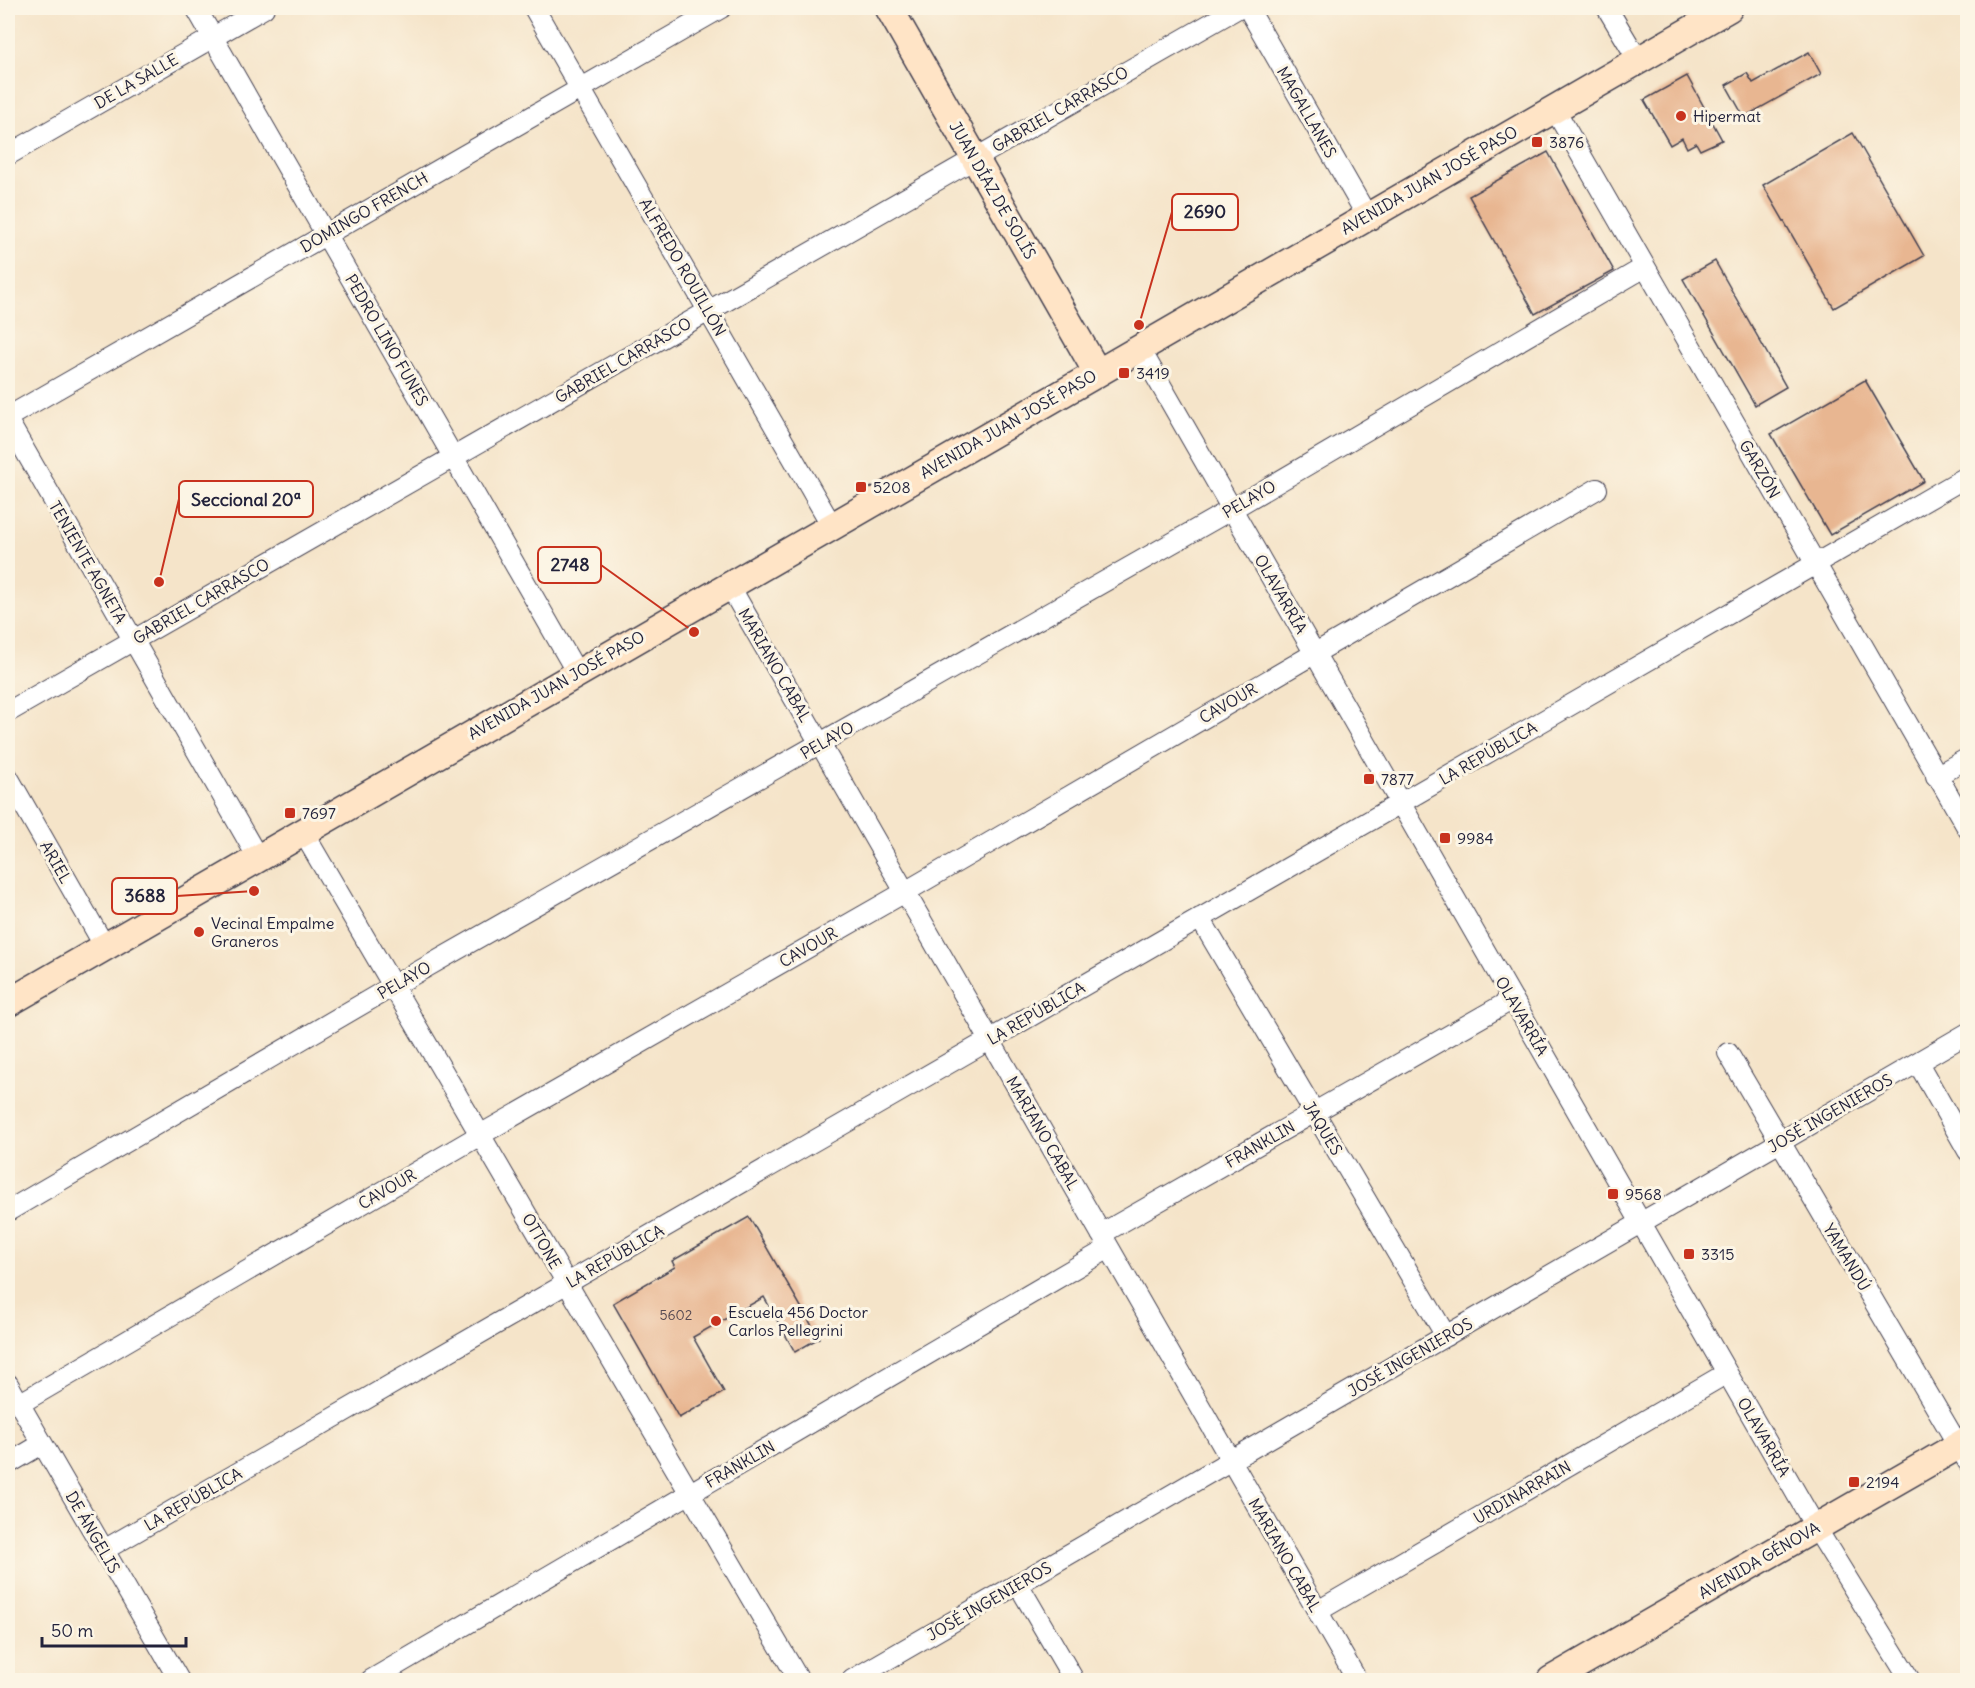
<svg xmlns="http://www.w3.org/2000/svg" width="1975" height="1688" font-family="Delius,sans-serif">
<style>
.building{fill:#e8b691}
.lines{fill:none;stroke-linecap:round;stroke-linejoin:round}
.street-casing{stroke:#423f50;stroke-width:22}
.secondary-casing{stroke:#423f50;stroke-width:30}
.street{stroke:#fff;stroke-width:20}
.secondary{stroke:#ffe4c6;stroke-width:27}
.poi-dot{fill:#c8321e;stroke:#fcf5e5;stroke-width:2}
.labels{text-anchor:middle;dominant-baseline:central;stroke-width:6;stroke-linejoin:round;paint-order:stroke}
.number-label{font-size:14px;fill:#544750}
.street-label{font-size:16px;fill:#22223b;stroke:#fcf5e5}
.poi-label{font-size:16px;fill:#22223b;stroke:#fcf5e5;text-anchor:start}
.leader{fill:none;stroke:#c8321e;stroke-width:2}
.callout-dot{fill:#c8321e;stroke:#fcf5e5;stroke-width:2}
.callout{fill:#fcf5e5;stroke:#c8321e;stroke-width:2}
.callout-label{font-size:18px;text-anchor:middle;font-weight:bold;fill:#22223b}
</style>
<rect width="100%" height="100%" fill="#fcf5e5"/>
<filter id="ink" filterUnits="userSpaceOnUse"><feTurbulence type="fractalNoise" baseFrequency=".0167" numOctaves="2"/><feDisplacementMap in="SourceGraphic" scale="12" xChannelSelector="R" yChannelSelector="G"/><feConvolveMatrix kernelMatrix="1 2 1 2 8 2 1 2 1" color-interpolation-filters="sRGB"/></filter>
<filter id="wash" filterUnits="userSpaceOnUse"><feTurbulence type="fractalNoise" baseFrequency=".008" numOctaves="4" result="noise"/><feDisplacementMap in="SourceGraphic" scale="24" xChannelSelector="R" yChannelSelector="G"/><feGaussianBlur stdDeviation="1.35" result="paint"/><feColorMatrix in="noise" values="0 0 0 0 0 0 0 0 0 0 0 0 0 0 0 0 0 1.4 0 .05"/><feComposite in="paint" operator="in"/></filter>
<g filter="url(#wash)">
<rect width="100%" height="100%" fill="#f5e4c9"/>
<g id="blocks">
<path class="building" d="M1809,52l12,22 -77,43 -18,-32 21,-12 6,10z
M1687,76l35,64 -22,10 -4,-7 -9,5 -5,-10 -12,7 -26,-45z
M1853,133l71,123 -90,52 -71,-123z
M1548,152l66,119 -79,43 -66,-118z
M1715,261l71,126 -31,18 -72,-126z
M1865,380l59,101 -94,54 -59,-101z
M749,1217l70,121 -24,14 -31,-55 -71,40 31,55 -45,26 -66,-115 62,-36 -3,-6z"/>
</g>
</g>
<g filter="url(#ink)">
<use href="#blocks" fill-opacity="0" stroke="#423f50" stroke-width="1.5"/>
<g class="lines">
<defs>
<path id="street" d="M196,8l381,665
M534,8l298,518
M1248,8l119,208
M1607,8l31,52
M1554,108l414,721
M8,155l256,-147
M1139,347l677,1181 94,152
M8,417l713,-409
M8,421l250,437
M729,585l628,1095
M8,712l1230,-704
M1936,776l32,-18
M8,777l97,170
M303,832l496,848
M1200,918l246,418
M1728,1053l240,409
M1918,1063l50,88
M8,1211l385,-225 839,-477 413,-242
M1101,1234l412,-235
M8,1384l171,296
M19,1404l461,-269 425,-243 692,-403
M8,1464l34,-20
M104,1550l1864,-1074
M1018,1584l56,96
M1318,1611l409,-238
M371,1680l738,-432
M852,1680l1116,-647"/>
<path id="secondary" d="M889,8l208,364
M8,1003l1721,-995
M1551,1680l417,-240"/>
</defs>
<use href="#street" class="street-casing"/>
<use href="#secondary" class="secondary-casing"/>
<use href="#street" class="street"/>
<use href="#secondary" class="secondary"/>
</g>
</g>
<g class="poi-dot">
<circle cx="1681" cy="116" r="6"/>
<rect x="1531" y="136" width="12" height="12" rx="3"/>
<rect x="1118" y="367" width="12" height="12" rx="3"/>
<rect x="855" y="481" width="12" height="12" rx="3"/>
<rect x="1363" y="773" width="12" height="12" rx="3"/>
<rect x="284" y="807" width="12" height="12" rx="3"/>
<rect x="1439" y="832" width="12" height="12" rx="3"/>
<circle cx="199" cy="932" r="6"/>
<rect x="1607" y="1188" width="12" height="12" rx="3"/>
<rect x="1683" y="1248" width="12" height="12" rx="3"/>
<circle cx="716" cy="1321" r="6"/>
<rect x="1848" y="1476" width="12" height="12" rx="3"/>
</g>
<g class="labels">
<g class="number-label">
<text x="676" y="1315">5602</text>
</g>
<g class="street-label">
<text transform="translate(136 81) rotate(-30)">DE LA SALLE</text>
<text transform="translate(1060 109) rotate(-30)">GABRIEL CARRASCO</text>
<text transform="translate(1307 112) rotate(60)">MAGALLANES</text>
<text transform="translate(1429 180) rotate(-30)">AVENIDA JUAN JOSÉ PASO</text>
<text transform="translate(993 190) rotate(60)">JUAN DÍAZ DE SOLÍS</text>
<text transform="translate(364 212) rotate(-30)">DOMINGO FRENCH</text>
<text transform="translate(683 267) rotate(60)">ALFREDO ROUILLÓN</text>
<text transform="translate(387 340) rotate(60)">PEDRO LINO FUNES</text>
<text transform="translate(623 360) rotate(-30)">GABRIEL CARRASCO</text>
<text transform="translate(1008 424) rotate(-30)">AVENIDA JUAN JOSÉ PASO</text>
<text transform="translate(1760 469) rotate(60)">GARZÓN</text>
<text transform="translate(1249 499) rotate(-30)">PELAYO</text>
<text transform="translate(88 562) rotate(60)">TENIENTE AGNETA</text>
<text transform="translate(1281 594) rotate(60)">OLAVARRÍA</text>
<text transform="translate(201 601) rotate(-30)">GABRIEL CARRASCO</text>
<text transform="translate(775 665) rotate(60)">MARIANO CABAL</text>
<text transform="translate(556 685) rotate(-30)">AVENIDA JUAN JOSÉ PASO</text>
<text transform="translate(1228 703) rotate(-30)">CAVOUR</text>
<text transform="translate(827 740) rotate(-30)">PELAYO</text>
<text transform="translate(1488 753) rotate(-30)">LA REPÚBLICA</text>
<text transform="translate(56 862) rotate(60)">ARIEL</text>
<text transform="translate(808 947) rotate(-30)">CAVOUR</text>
<text transform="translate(404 980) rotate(-30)">PELAYO</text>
<text transform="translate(1036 1013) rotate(-30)">LA REPÚBLICA</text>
<text transform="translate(1522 1016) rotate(60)">OLAVARRÍA</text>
<text transform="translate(1830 1113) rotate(-30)">JOSÉ INGENIEROS</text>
<text transform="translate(1323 1128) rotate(59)">JAQUES</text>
<text transform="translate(1043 1133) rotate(60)">MARIANO CABAL</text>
<text transform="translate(1260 1144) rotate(-30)">FRANKLIN</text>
<text transform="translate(387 1189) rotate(-30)">CAVOUR</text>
<text transform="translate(542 1241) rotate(60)">OTTONE</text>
<text transform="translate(615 1256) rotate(-30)">LA REPÚBLICA</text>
<text transform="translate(1847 1257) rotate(59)">YAMANDÚ</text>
<text transform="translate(1410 1357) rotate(-30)">JOSÉ INGENIEROS</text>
<text transform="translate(1764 1437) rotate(60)">OLAVARRÍA</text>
<text transform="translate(740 1464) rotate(-30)">FRANKLIN</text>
<text transform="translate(1522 1492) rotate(-30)">URDINARRAIN</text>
<text transform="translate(193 1499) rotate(-30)">LA REPÚBLICA</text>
<text transform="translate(93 1532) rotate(60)">DE ÁNGELIS</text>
<text transform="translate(1285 1555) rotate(60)">MARIANO CABAL</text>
<text transform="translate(1759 1560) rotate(-30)">AVENIDA GÉNOVA</text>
<text transform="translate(989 1601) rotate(-30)">JOSÉ INGENIEROS</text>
</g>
<g class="poi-label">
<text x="1693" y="116">Hipermat</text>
<text x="1549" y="142">3876</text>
<text x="1136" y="373">3419</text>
<text x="873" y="487">5208</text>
<text x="1381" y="779">7877</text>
<text x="302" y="813">7697</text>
<text x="1457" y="838">9984</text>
<text x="211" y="923">Vecinal Empalme<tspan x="211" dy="18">Graneros</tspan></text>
<text x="1625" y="1194">9568</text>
<text x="1701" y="1254">3315</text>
<text x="728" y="1312">Escuela 456 Doctor<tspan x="728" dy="18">Carlos Pellegrini</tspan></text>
<text x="1866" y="1482">2194</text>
</g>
</g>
<path class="leader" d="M1139 325L1172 212M159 582L179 499M694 632L601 565M254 891L177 896"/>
<g class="callout-dot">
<circle cx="1139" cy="325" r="6"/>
<circle cx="159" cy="582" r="6"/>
<circle cx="694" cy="632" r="6"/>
<circle cx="254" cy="891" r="6"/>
</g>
<g class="callout">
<rect x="1172" y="194" width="66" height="36" rx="6"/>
<rect x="179" y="481" width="134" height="36" rx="6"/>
<rect x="538" y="547" width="63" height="36" rx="6"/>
<rect x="112" y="878" width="65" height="36" rx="6"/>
</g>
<g class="callout-label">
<text x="1205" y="218">2690</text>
<text x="246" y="506">Seccional 20ª</text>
<text x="570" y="571">2748</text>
<text x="145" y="902">3688</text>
</g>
<rect width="1975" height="1688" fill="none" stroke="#fcf5e5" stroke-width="30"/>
<path d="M42 1637v9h144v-9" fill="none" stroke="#22223b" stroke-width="3"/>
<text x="51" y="1637" font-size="18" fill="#22223b" stroke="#fcf5e5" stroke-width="4.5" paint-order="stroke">50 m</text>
</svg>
